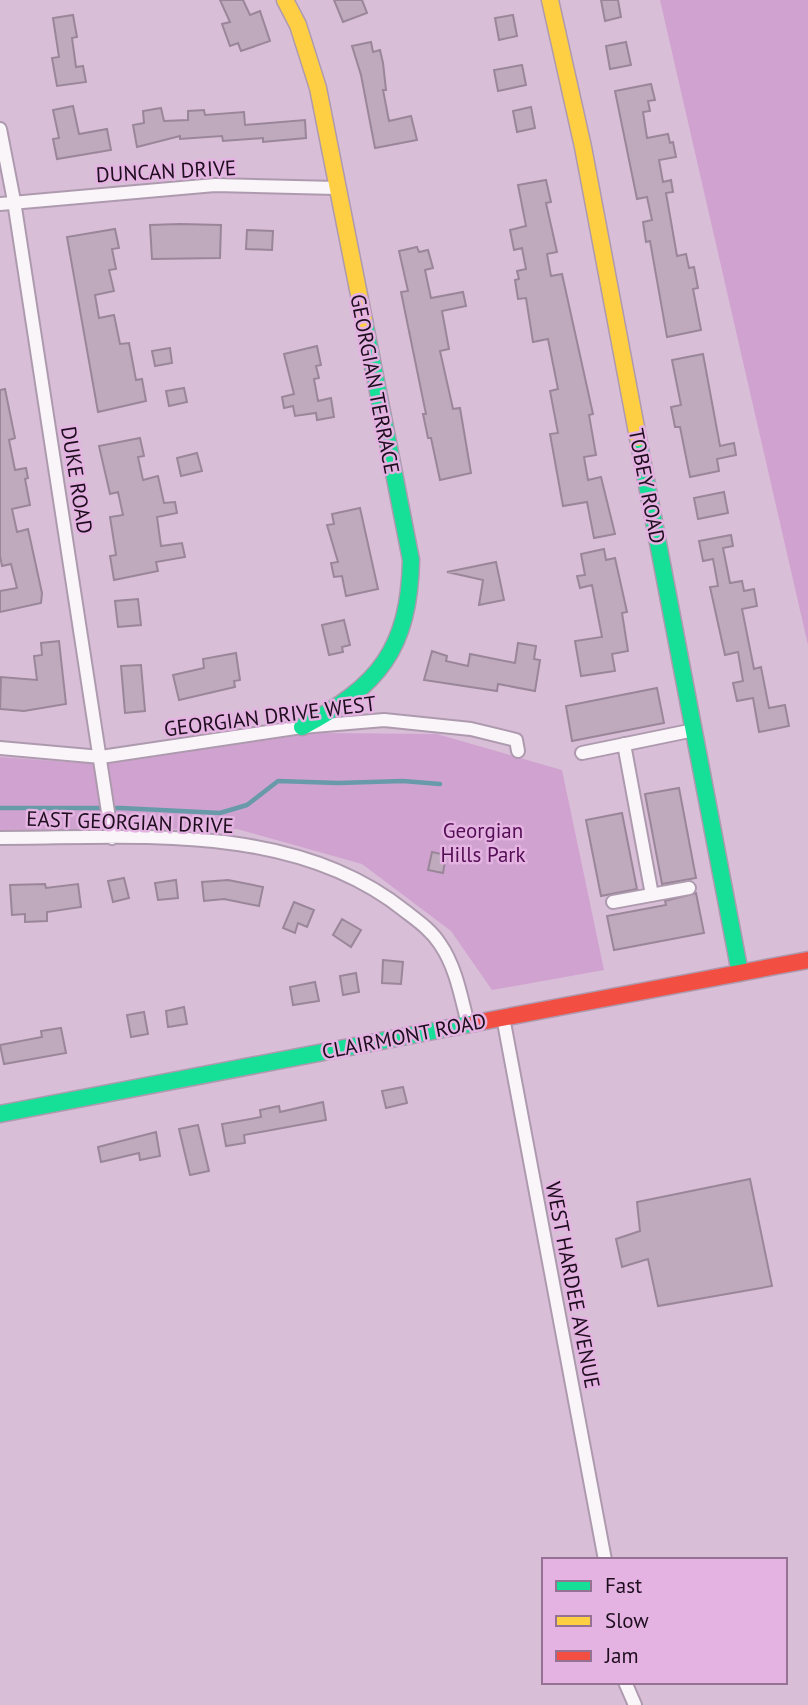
<svg xmlns="http://www.w3.org/2000/svg" width="808" height="1705" font-family="'PT Sans',sans-serif">
<style>
.green{fill:#d0a2cf}
.lines{fill:none;stroke-linecap:round;stroke-linejoin:round}
.stream{stroke:#689aaa;stroke-width:4.5}
.building{fill:#bea9bd;stroke:#9a8699;stroke-width:2}
.street-casing{stroke:#ae9aae;stroke-width:16}
.fast-casing{stroke:#ae9aae;stroke-width:19}
.slow-casing{stroke:#ae9aae;stroke-width:19}
.jam-casing{stroke:#ae9aae;stroke-width:19}
.street{stroke:#f9f5f9;stroke-width:12}
.fast{stroke:#16e098;stroke-width:16}
.slow{stroke:#ffcf43;stroke-width:16}
.jam{stroke:#f24e42;stroke-width:16}
.labels{text-anchor:middle;dominant-baseline:central;stroke-width:5;stroke-linejoin:round;paint-order:stroke}
.street-label{font-size:21px;fill:#1e0d1e;stroke:#e4b3e2}
.park-label{font-size:21px;fill:#540e55;stroke:#e4b3e2}
</style>
<rect width="100%" height="100%" fill="#d9bed8"/>
<path class="green" d="M660,0h148v645z
M317,733l120,1 125,36 42,200 -112,20 -41,-59 -89,-67 -125,-35 -237,1v-73l95,7z"/>
<g class="lines">
<path class="stream" d="M0,808h121l99,5 27,-8 31,-24 60,2 65,-2 37,3"/>
</g>
<path class="building" d="M220,0h23l7,15 10,-4 10,30 -29,10 -3,-8 -8,3 -8,-22 8,-2z
M334,0h28l5,13 -24,9z
M601,0h17l3,17 -16,4z
M73,15l4,22 -5,1 4,29 7,-1 3,16 -29,4 -5,-28 7,-1 -6,-39z
M513,15l4,21 -18,4 -4,-22z
M371,42l2,10 7,-2 3,13 3,27h-3l6,31 22,-5 6,24 -42,8 -14,-73 -9,-29z
M626,42l5,23 -21,4 -4,-23z
M522,65l4,20 -28,6 -4,-21z
M651,84l4,16 -7,1 2,10 -7,1 4,26 21,-4 2,9 3,-1 3,15 -17,3 4,22 8,-2 2,12 -7,1 11,63 9,-2 3,14 5,-1 4,21 -5,1 8,41 -34,7 -17,-96 -4,1 -3,-20 9,-2 -5,-23 -10,2 -22,-108z
M73,106l6,28 28,-5 4,21 -54,9 -4,-20 6,-1 -6,-28z
M531,107l4,21 -18,4 -4,-21z
M161,108l3,13 24,-1v-9l16,-1 1,5 39,-3 1,13 60,-5 1,18 -43,4v-4l-40,3 -1,-5 -42,3v-3l-43,11 -4,-22 11,-2 -1,-12z
M546,180l5,22 -5,1 11,49 -10,2 4,22 11,-2 31,140 -4,1 7,40 -12,2 4,23 13,-3 14,57 -21,4 -7,-36 -24,4 -13,-72 8,-1 -8,-42 8,-2 -10,-50 -15,3 -7,-44 -8,1 -3,-19 4,-1 -2,-8 9,-2 -4,-21 -8,2 -4,-20 16,-4 -8,-41z
M180,224l41,1 -1,33 -68,1 -2,-34z
M115,229l4,19 -7,1 4,20 -7,1 5,21 -19,4 4,23 15,-3 6,29 9,-1 7,37 6,-1 4,22 -48,11 -31,-175z
M247,230l26,1 -1,19 -26,-1z
M417,247l2,5 9,-2 5,18 -8,2 6,28 32,-6 3,14 -24,5 7,38 -9,2 13,58 7,-1 11,65 -31,7 -9,-42h-3l-5,-24h3l-25,-122 7,-1 -9,-40z
M317,346l4,19 -5,1 3,12 -5,1 4,22 13,-3 3,19 -17,3 -1,-7 -21,3 -2,-10 -9,2 -2,-11 12,-3 -10,-40z
M170,348l2,15 -17,3 -3,-15z
M703,354l17,92 14,-3 2,12 -19,4 2,12 -29,6 -10,-50h-5l-4,-20 10,-2 -9,-45z
M184,388l3,14 -18,4 -3,-15z
M5,389l10,49 -6,2 6,30 11,-2 2,10 -3,1 5,26 -18,4 5,23 11,-3 14,64 -1,10 -41,9v-21l17,-3 -6,-24 -9,2 -2,-10v-166z
M140,438l4,18 -6,1 5,23 15,-4 6,27 11,-1 2,11 -20,4 4,29 21,-3 3,14 -29,5 2,9 -44,9 -4,-24 6,-1 -6,-38 13,-2 -5,-23 -8,2 -11,-48z
M197,453l5,18 -21,5 -4,-18z
M724,492l4,21 -30,6 -4,-21z
M360,508l18,81 -32,7 -4,-20 -8,1 -3,-14 7,-1 -11,-37 7,-1 -2,-10z
M731,535l2,11 -10,2 7,35 12,-2 2,10 10,-2 3,17 -15,3 12,60 7,-2 8,41 16,-3 4,21 -30,6 -6,-34 -16,3 -4,-18 10,-2 -5,-29 -13,3 -15,-68 8,-1 -5,-27 -10,2 -4,-20z
M604,549l2,11 9,-2 12,54 -5,1 6,38 -16,3 3,17 -34,5 -6,-35 27,-4 -10,-52 -12,3 -3,-12 8,-1 -4,-21z
M496,562l8,38 -25,5 4,-25 -36,-8z
M138,599l3,26 -23,2 -3,-26z
M344,620l6,25 -8,2 1,5 -14,3 -7,-30z
M59,641l7,63 -42,7 -24,-2 1,-32 36,3 -3,-24 8,-1 -1,-12z
M518,643l18,3 -2,13 6,1 -5,31 -37,-7 -1,7 -73,-11 8,-29 15,5 -1,5 22,5 2,-12 45,9z
M236,653l4,27 -6,1 1,6 -56,13 -6,-25 31,-7 -1,-9z
M141,665l4,46 -20,2 -4,-47z
M657,688l7,35 -92,18 -6,-35z
M679,788l17,90 -34,6 -17,-90z
M622,813l15,76 -36,7 -15,-76z
M432,852l14,3 -3,18 -15,-3z
M124,878l5,20 -16,4 -5,-21z
M176,880l2,18 -20,2 -3,-17z
M228,880l35,7 -4,19 -35,-7 -20,2 -2,-19z
M45,884l1,4 32,-4 3,23 -34,5v9l-22,1v-8l-13,1 -2,-30z
M696,893l8,40 -90,17 -7,-34 59,-11 -1,-4z
M294,902l20,8 -7,17 -9,-4 -3,10 -12,-5z
M342,919l19,11 -10,17 -18,-12z
M383,960l20,2 -2,22 -19,-1z
M356,973l3,19 -16,3 -3,-19z
M315,982l4,19 -26,4 -3,-18z
M184,1007l3,17 -19,3 -2,-16z
M144,1012l4,22 -17,3 -4,-22z
M61,1028l5,25 -62,11 -4,-19 42,-8 -1,-6z
M403,1087l4,16 -21,5 -4,-17z
M323,1102l3,18 -82,15 1,8 -19,3 -4,-22 39,-7 -1,-7 19,-4 1,6z
M198,1125l11,46 -19,4 -11,-46z
M156,1132l4,24 -20,4 -1,-7 -38,9 -3,-15z
M750,1179l22,107 -114,20 -10,-47 -26,8 -6,-28 24,-8 -3,-29z"/>
<g class="lines">
<defs>
<path id="street" d="M0,129l14,72 98,637
M0,204l215,-19 121,3
M624,744l28,151
M0,748l101,9 201,-30 82,-7 87,9 45,11 2,11
M582,753l112,-23
M0,838c135,0 293,-17 405,73 13,10 26,19 35,33 16,23 21,53 28,80
M613,902l76,-14
M503,1017l102,543
M625,1682l10,23"/>
<path id="fast" d="M638,438l102,535
M302,727c77,-41 107,-78 109,-167l-47,-240
M0,1114l475,-91"/>
<path id="slow" d="M285,0l13,25 20,63 46,232
M550,0l33,147 55,291"/>
<path id="jam" d="M475,1023l333,-63"/>
</defs>
<use href="#street" class="street-casing"/>
<use href="#fast" class="fast-casing"/>
<use href="#slow" class="slow-casing"/>
<use href="#jam" class="jam-casing"/>
<use href="#street" class="street"/>
<use href="#fast" class="fast"/>
<use href="#slow" class="slow"/>
<use href="#jam" class="jam"/>
</g>
<g class="labels">
<g class="street-label">
<text transform="translate(166 171) rotate(-3)">DUNCAN DRIVE</text>
<text transform="translate(375 384) rotate(79)">GEORGIAN TERRACE</text>
<text transform="translate(77 480) rotate(81)">DUKE ROAD</text>
<text transform="translate(647 486) rotate(79)">TOBEY ROAD</text>
<text transform="translate(270 716) rotate(-7)">GEORGIAN DRIVE WEST</text>
<text transform="translate(130 822) rotate(2)">EAST GEORGIAN DRIVE</text>
<text transform="translate(404 1036) rotate(-11)">CLAIRMONT ROAD</text>
<text transform="translate(573 1285) rotate(79)">WEST HARDEE AVENUE</text>
</g>
<g class="park-label">
<text x="483" y="830">Georgian<tspan x="483" dy="24">Hills Park</tspan></text>
</g>
</g>
<rect x="542" y="1558" width="245" height="126" fill="#e4b3e2" stroke="#957194" stroke-width="2"/>
<rect x="556" y="1581" width="35" height="10" fill="#16e098" stroke="#957194" stroke-width="2"/>
<text x="605" y="1593" font-size="21" fill="#1e0d1e">Fast</text>
<rect x="556" y="1616" width="35" height="10" fill="#ffcf43" stroke="#957194" stroke-width="2"/>
<text x="605" y="1628" font-size="21" fill="#1e0d1e">Slow</text>
<rect x="556" y="1651" width="35" height="10" fill="#f24e42" stroke="#957194" stroke-width="2"/>
<text x="605" y="1663" font-size="21" fill="#1e0d1e">Jam</text>
</svg>
